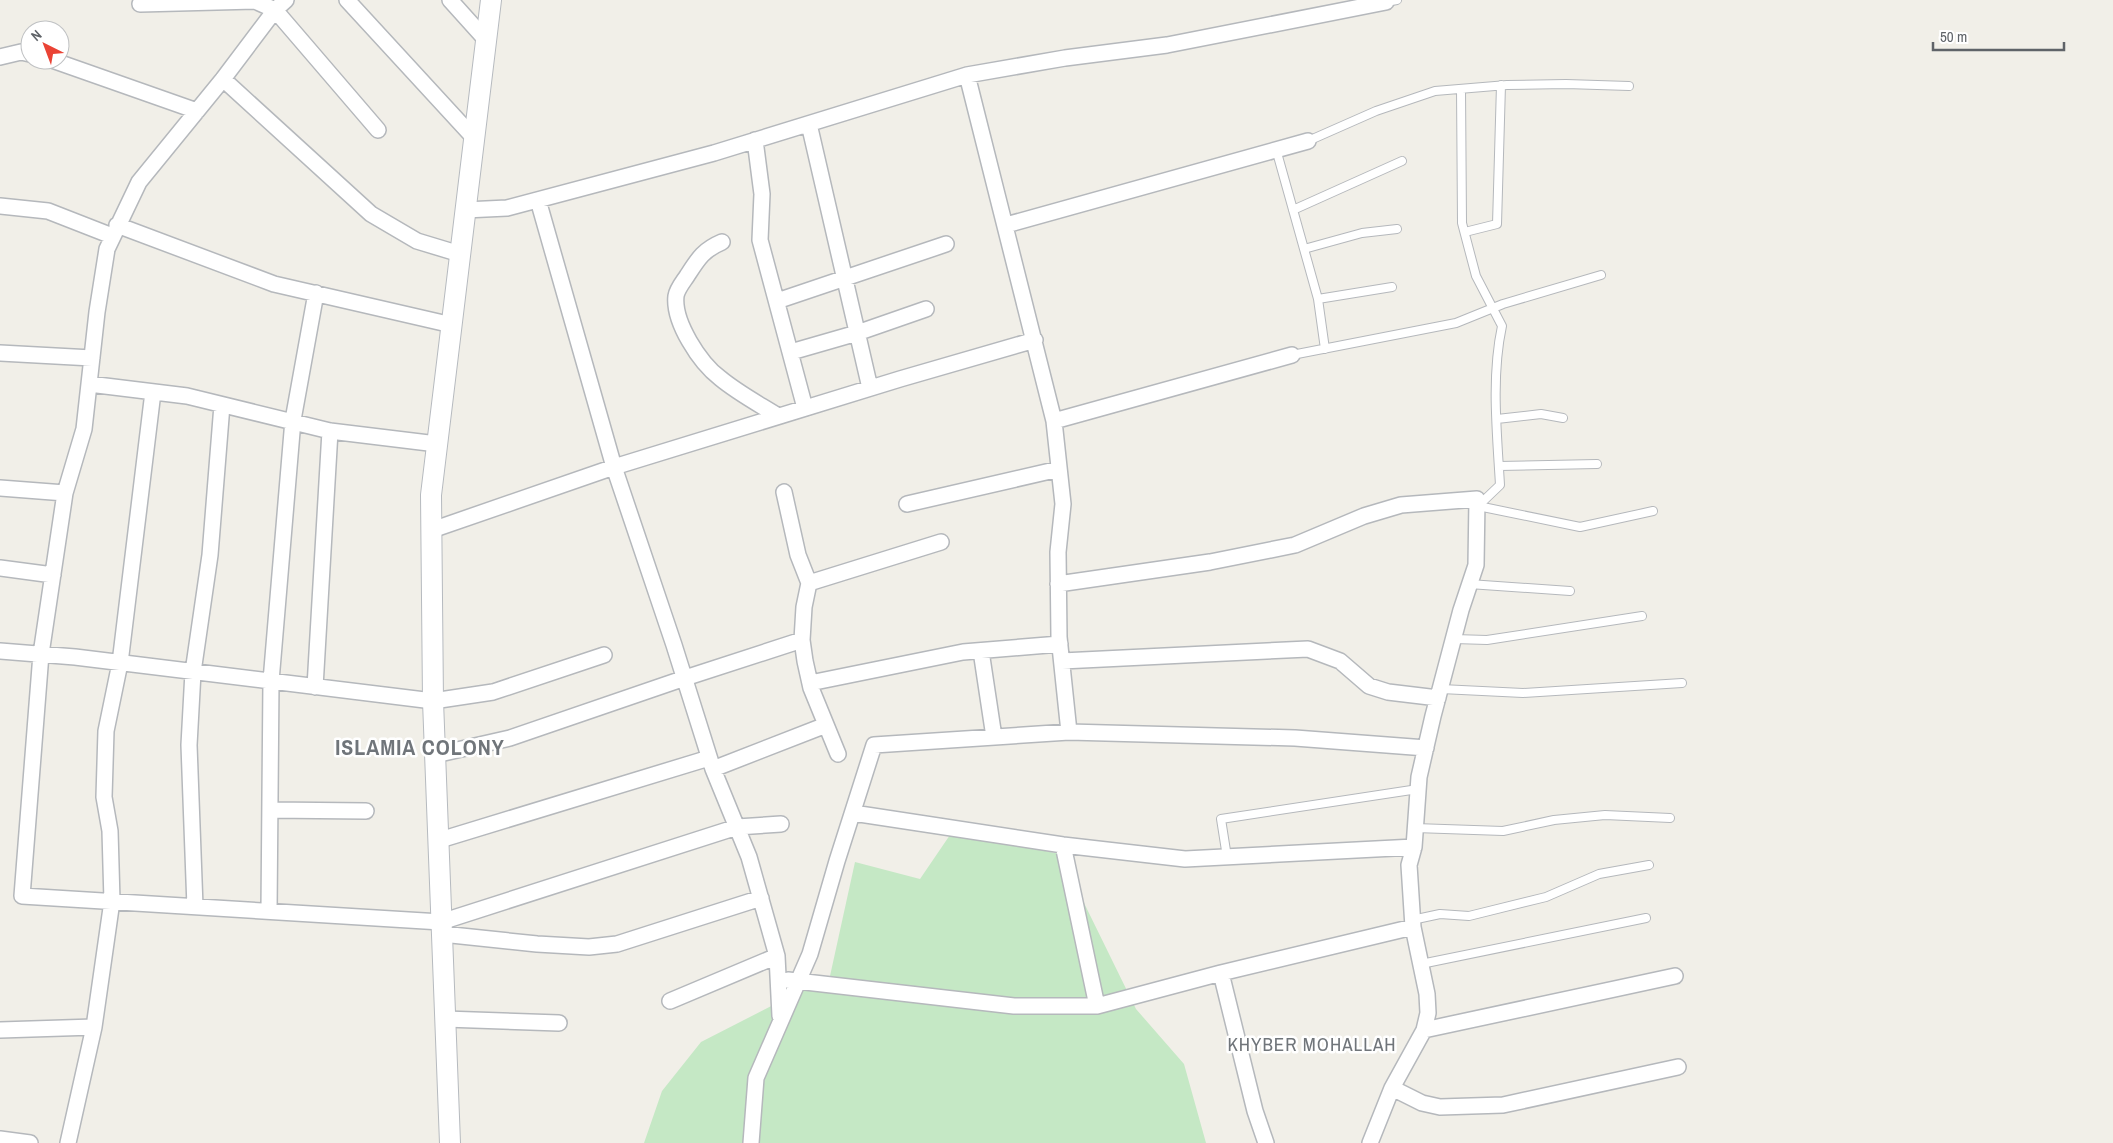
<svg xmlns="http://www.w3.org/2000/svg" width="2113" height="1143" font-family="'Archivo Narrow',sans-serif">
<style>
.green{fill:#c5e8c5}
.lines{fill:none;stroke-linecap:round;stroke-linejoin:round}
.lane-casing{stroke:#b5b8bc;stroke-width:10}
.street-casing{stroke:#b5b8bc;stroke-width:18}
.secondary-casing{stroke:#b6babf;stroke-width:22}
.lane{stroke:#fff;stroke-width:8}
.street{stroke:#fff;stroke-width:15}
.secondary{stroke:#fff;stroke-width:20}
.labels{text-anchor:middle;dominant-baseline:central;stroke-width:5;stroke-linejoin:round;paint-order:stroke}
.neighbourhood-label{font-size:19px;letter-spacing:1px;fill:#70757a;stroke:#fff}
.district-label{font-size:22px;font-weight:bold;letter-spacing:1px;fill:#70757a;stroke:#fff}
</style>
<rect width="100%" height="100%" fill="#f1efe8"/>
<path class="green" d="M952,832l108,22 76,155 48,55 22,79h-562l18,-52 39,-49 129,-66 25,-114 65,17z"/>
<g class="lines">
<defs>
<path id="lane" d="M1386,2l11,-2
M1461,89l1,134 14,53 26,50c-11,51 -5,107 -2,159l-22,21
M1308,141l68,-30 59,-20 72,-6 59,-1 63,2
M1276,149l42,150 7,50
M1293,210l109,-49
M1465,232l32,-8 4,-139
M1304,249l58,-16 35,-4
M1318,299l74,-12
M1292,355l164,-32 47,-19 98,-29
M1497,419l44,-5 22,4
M1499,466l98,-2
M1478,506l102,21 73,-16
M1469,584l101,7
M1454,639l33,1 155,-24
M1441,689l82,4 159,-10
M1415,828l88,3 51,-11 51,-5 65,3
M1227,857l-6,-38 197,-30
M1412,920l28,-6 29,2 77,-19 53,-23 50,-9
M1421,964l225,-46"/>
<path id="street" d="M286,0l-11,10 -52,69 -84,103 -32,67 -10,63 -13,117 -19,64 -24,161 -19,242 419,26 296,-95 44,-3
M347,0l127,138
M450,0l36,40
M140,4l115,-3 20,9 103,120
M0,57l21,-5 9,2
M52,60l145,51
M967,75l87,346 9,83 -5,48 1,85 10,95
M223,79l148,135 46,27 43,13
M809,124l61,264
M755,140l7,54 -2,46 45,168
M538,200l76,267 60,178 39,124 36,88 28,99 3,60
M0,206l48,5 64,25
M465,210l42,-2 207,-55 253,-78 98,-17 102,-13 219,-43
M117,225l157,59 178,41
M1006,225l302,-84
M722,242c-19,8 -24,17 -35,34 -4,6 -10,13 -11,20 -3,26 24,67 44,82 18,15 39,26 58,38
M777,301l169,-57
M791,352l66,-19 69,-24
M0,353l92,5
M89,384l98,12 143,35 107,13
M1054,421l238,-66
M0,488l65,5
M784,492l14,63 11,28 -5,24 -2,33 3,21 6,27 27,66
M907,504l152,-35
M432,530l182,-63 286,-88 135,-39
M0,568l53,7
M809,583l132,-41
M1058,584l152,-22 85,-17 69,-29 37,-11 76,-6 -1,66 -15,45 -28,106 -14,61 -5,70 -5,18 4,62 14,67 1,19 -4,17 -32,58 -22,55
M0,651l75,6 358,44 60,-9 111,-37
M981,651l13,86
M1062,661l246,-12 32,12 29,25 19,6 50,6
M810,683l153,-31 97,-8
M315,687l15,-256
M435,755l75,-17 175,-60 117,-38
M713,769l113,-44
M270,810l96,1
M853,813l210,32 122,14 229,-12
M440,840l269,-82
M1063,845l34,161
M195,907l-6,-162 4,-73 17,-117 12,-150
M269,911l2,-230 22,-261 23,-127
M442,934l95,10 52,3 28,-3 144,-46
M1221,973l34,138 11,32
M788,980l226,26h83l124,-33 192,-46
M670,1001l107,-45
M445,1019l114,4
M0,1030l94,-3
M1424,1030l251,-54
M1392,1088l30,15 18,4 63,-2 175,-38
M0,1139l30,4
M68,1143l26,-116 18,-126 -2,-70 -6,-34 2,-66 14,-68 33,-271
M751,1143l5,-65 54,-124 27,-93 37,-116 195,-13 226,6 131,10"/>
<path id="secondary" d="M450,1143l-17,-442 -2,-206 60,-495"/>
</defs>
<use href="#lane" class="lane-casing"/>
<use href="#street" class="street-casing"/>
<use href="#secondary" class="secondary-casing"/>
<use href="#lane" class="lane"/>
<use href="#street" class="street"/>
<use href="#secondary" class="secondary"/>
</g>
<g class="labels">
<g class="neighbourhood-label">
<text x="1312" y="1044">KHYBER MOHALLAH</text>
</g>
<g class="district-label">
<text x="420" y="747">ISLAMIA COLONY</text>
</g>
</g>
<g transform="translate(45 45) rotate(318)"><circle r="24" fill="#ffffff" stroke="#bfc1c3"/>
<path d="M0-4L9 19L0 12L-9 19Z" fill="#ea4335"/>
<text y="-8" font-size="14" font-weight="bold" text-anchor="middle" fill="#5f6368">N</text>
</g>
<path d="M1933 42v8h131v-8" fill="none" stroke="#5f6368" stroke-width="2.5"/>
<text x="1940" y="42" font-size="15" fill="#5f6368" stroke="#ffffff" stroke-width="4" paint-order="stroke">50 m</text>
</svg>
